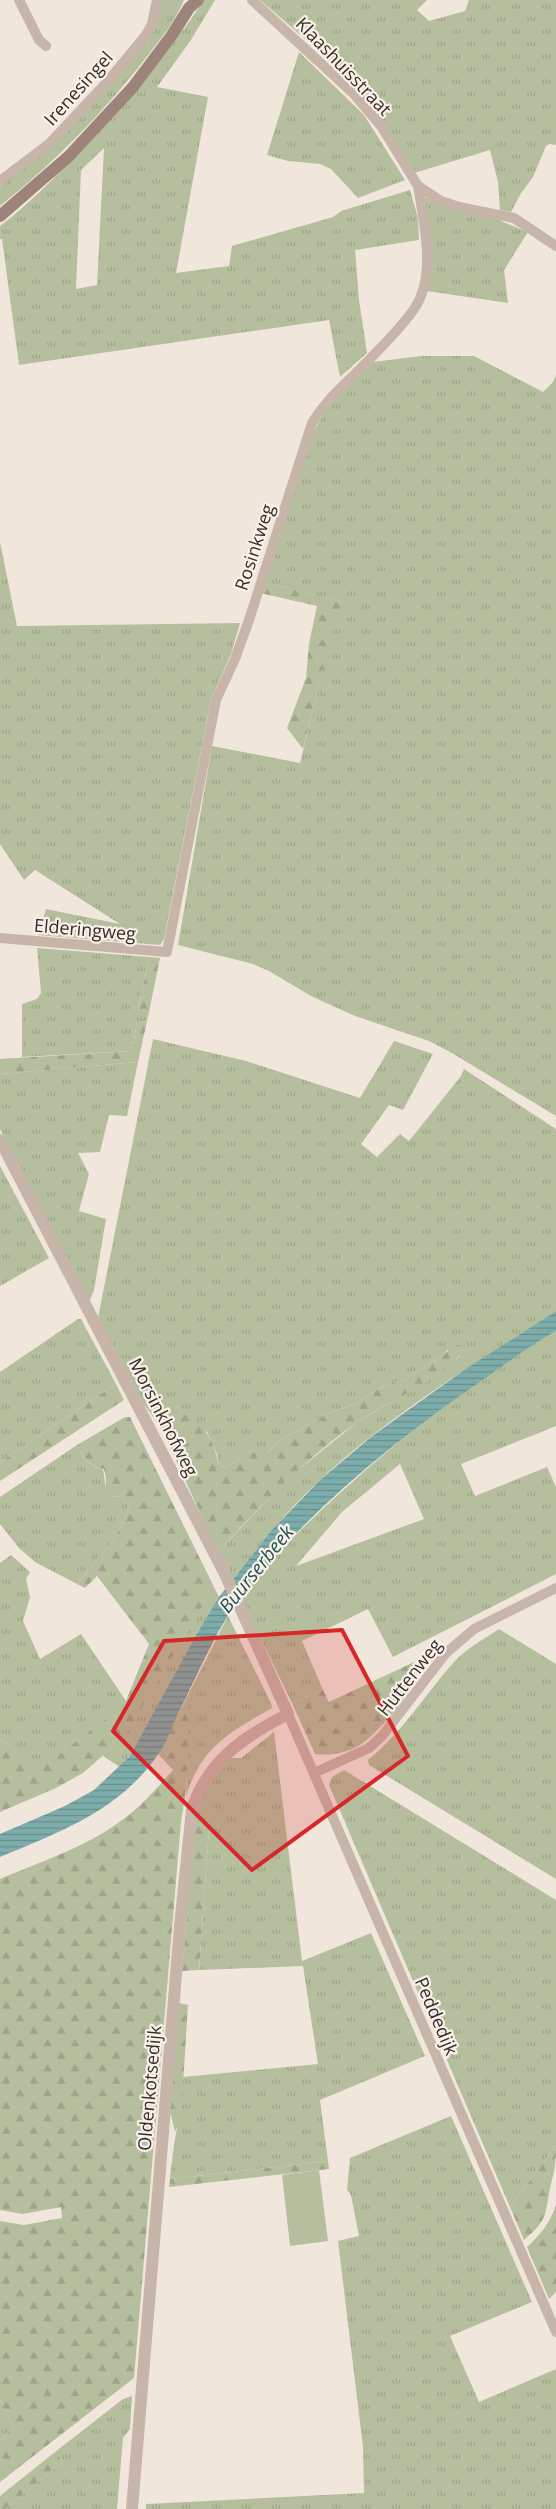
<svg xmlns="http://www.w3.org/2000/svg" width="556" height="2509" font-family="'Open Sans',sans-serif">
<style>
.grass{fill:url(#grass-tufts);fill-rule:evenodd}
.forest{fill:url(#forest-firs)}
.garden{fill:#b6bf9d}
.water{fill:url(#water-rules)}
.lines{fill:none;stroke-linecap:round;stroke-linejoin:round}
.minor{stroke:#c8b5a9;stroke-width:10}
.tertiary{stroke:#c8b5a9;stroke-width:12}
.secondary{stroke:#9c847a;stroke-width:12}
.marked{fill:#d62828;fill-opacity:0.2;stroke:#d62828;stroke-width:4;stroke-linejoin:round}
.labels{text-anchor:middle;dominant-baseline:central;stroke-width:4.5;stroke-linejoin:round;paint-order:stroke}
.street-label{font-size:18px;fill:#362c28;stroke:#f9f0e9}
.water-label{font-size:19px;font-style:italic;fill:#205555;stroke:#f9f0e9}
</style>
<defs>
<pattern id="grass-tufts" width="24" height="20" patternUnits="userSpaceOnUse" patternTransform="scale(1.25)"><rect width="24" height="20" fill="#b6bf9d"/><path d="M3 7l-1-3M5 7V3M7 7l1-3M15 17l-1-3M17 17v-4M19 17l1-3" fill="none" stroke="#9da487"/></pattern>
<pattern id="forest-firs" width="22" height="20" patternUnits="userSpaceOnUse" patternTransform="scale(1.25)"><rect width="22" height="20" fill="#b6bf9d"/><path d="M5 1l3.5 6h-7zM16 11l3.5 6h-7z" fill="#9da487"/></pattern>
<pattern id="water-rules" width="6" height="5" patternUnits="userSpaceOnUse" patternTransform="scale(1.25)"><rect width="6" height="5" fill="#7dadab"/><path d="M0 2.5h6" fill="none" stroke="#678d8b"/></pattern>
</defs>
<rect width="100%" height="100%" fill="#f1e6dc"/>
<path class="grass" d="M159,0h25c-8,20 -22,37 -35,54 -44,57 -93,107 -149,152v-19l142,-140z
M204,0h11l-24,40 -34,47 51,10 -32,176 53,-7 3,-20 101,-29 8,-6 69,-21 8,28 1,22 -64,10 4,50 8,53 -27,24 -11,-57 -310,45 -17,-126h-2v-13c32,-24 61,-55 88,-84 42,-45 82,-91 116,-142zM104,148l-7,137 -21,4 5,-119z
M260,0h167l-10,10 12,11 36,-10 4,-11h87v145l-7,-1 -3,2 -13,31 -12,16 -10,19 -11,-2 -2,-28 -8,-32 -76,23 -40,-60 -42,-51z
M299,52l65,63 41,65 -47,18 -27,-29 -11,-5 -32,-3 -21,-6z
M422,196l29,13 45,10 32,13 -24,38 4,33 -81,-12z
M421,356h53l69,36 10,-10 3,-7v741l-104,-63 -23,-12 -74,-25 -44,-20 -42,-25 -16,-7 -75,-19 34,-199 88,17 39,-162 -76,-19 49,-147 17,-31 44,-42z
M0,542l17,84 223,-3 -9,31 -20,45 -47,240 -4,6 -122,-10 8,-26 74,15 -85,-54 -11,10 -24,-36z
M37,948l112,9 -11,53 11,2 -2,9 -10,1 -5,29 -110,6v-53l15,-5 4,-6z
M153,1039l93,22 114,37 34,-57 39,13 -30,56 -14,-5 -28,39 16,13 23,-23 9,7 52,-65 3,-7 92,60v182c-91,59 -187,116 -262,195 -22,23 -41,49 -61,73l-15,-27 69,-73 73,-59 66,-38 35,-26 -14,-6 -2,4 -40,25 -22,7 -26,17 -28,10 -50,28 -12,12h-20l-19,14 -9,-1 -2,-12 -10,-22 -49,-11v3l-15,-21 -45,-85z
M138,1062l-11,54 -18,-1 -9,37 -22,1 11,21 -10,37 27,8 -12,71 -5,12 -89,-173v-55z
M0,1166l49,92 -49,28z
M78,1319h3l35,65 -116,78v-90z
M556,1331v95l-95,38 14,32 72,-29 9,20v87l-163,83 -25,-48 -66,32 21,49 -31,13 -51,-105c16,-28 43,-52 66,-74 74,-71 160,-142 249,-193zM400,1464l24,55 -128,47 46,-54z
M77,1445c6,12 13,22 26,24l4,27 14,1 8,9c-3,24 -37,59 -52,78l-42,-22 -16,-14 -19,-24v-27z
M11,1555l19,17 -4,7 4,18 -7,24 17,38 41,-25 45,67h5l-78,58h-32l-10,-13 -11,-7v-176z
M214,1587l5,10 -23,38 -63,117 -13,15 -17,-11 66,-97z
M228,1616l43,87 1,5c-43,25 -70,38 -86,88l2,-45 -2,-52z
M499,1629l57,35v215l-187,-114 -1,-5c35,-28 57,-66 87,-99 12,-13 29,-22 44,-32z
M274,1732l28,229 69,-28 54,123 -105,44 8,61 -158,18c3,-35 11,-67 13,-102l135,-13 -15,-98 -104,4 10,-141 -14,-6v-4l9,-29 26,-32h11z
M344,1770l212,130v245l-46,62 -181,-422 3,-8z
M451,2116l81,186 -82,34 29,66 77,-33v140h-410v-5l218,-11 -1,-46 -25,-206 21,-5 -8,-41 -4,-5 3,-32z
M132,2396l-2,33 -7,9 -6,71h-112l58,-47 -8,-10 68,-53z
M0,2400l14,27 -14,14z"/>
<path class="forest" d="M263,582l77,19 -37,148 -16,-21 19,-50 3,-34 8,-38 -57,-13z
M149,957l11,1 -11,54 -11,-1z
M147,1021l-9,41 -138,12v-15l132,-8 5,-29z
M453,1345h6l5,3c-8,24 -82,57 -105,73 -53,37 -98,84 -141,131l-60,-131 20,-10c25,9 36,29 41,55l9,1 19,-14h20l12,-12 50,-28 28,-10 26,-17 22,-7 40,-25z
M116,1384l8,16 -124,81v-19z
M125,1417h5l84,170 -90,150 -41,36 -27,15 -56,24v-73l11,7 11,13h31l77,-58h-4l23,-57 -52,-68 -12,12 -8,-4c15,-19 49,-54 52,-78l-8,-9 -13,-1 -3,-3 1,-14 -2,-10c-14,-2 -21,-12 -27,-24z
M414,1662h4c5,22 -40,71 -58,83 -13,8 -30,11 -45,9l-23,-51 31,-13 6,12z
M186,1699c5,40 2,83 -5,123l-47,556 -134,104v-41l14,-14 -14,-27v-179l24,4 38,-7 -1,-11 -38,7 -23,-4v-331c40,-17 83,-31 118,-56 21,-14 38,-34 55,-53l-15,-16z
M195,1823l14,6 -10,141 -17,1z
M179,2003l9,2 -7,111 -6,16 -5,-21z
M556,2145c0,18 -1,23 -5,39 -7,30 -1,34 -27,56l-14,-33z
M328,2161l1,8 -160,18 1,-8z
M556,2205v87l-7,7 -22,-52c14,-13 23,-24 29,-42z
M55,2452l8,10 -58,47h-5v-13z"/>
<path class="garden" d="M319,2170l9,71 -38,5 -8,-71z"/>
<path class="water" d="M556,1311v20c-25,14 -48,31 -72,48 -86,59 -170,127 -236,208 -30,37 -49,85 -70,127 -6,13 -11,27 -19,39 -38,57 -99,79 -159,104v-23l65,-28 29,-16 36,-34 66,-121 23,-38 53,-67 47,-49 52,-44 33,-24 63,-45z"/>
<g class="lines">
<path class="minor" d="M19,0l20,40 7,6
M252,0l101,93 28,33 37,60 23,15 18,6 55,11 42,28
M0,181l50,-38 58,-62 38,-46 6,-11 5,-24
M0,938l167,14 49,-252 19,-41 15,-42 62,-194c13,-22 30,-36 48,-54 18,-19 39,-38 54,-60 23,-33 10,-86 4,-123
M288,1714l268,618
M314,1773l55,-25 13,-12 64,-83 28,-24 82,-41"/>
<path class="tertiary" d="M0,1140l225,434 63,140c-43,22 -80,46 -96,95l-12,117 -48,583"/>
<path class="secondary" d="M0,216l69,-60 64,-69 39,-52 17,-27 9,-8"/>
</g>
<path class="marked" d="M342,1630l66,126 -156,114 -139,-139 51,-90z"/>
<g class="labels">
<g class="street-label">
<text transform="translate(344 66) rotate(46)">Klaashuisstraat</text>
<text transform="translate(78 88) rotate(-48)">Irenesingel</text>
<text transform="translate(254 547) rotate(-72)">Rosinkweg</text>
<text transform="translate(85 929) rotate(5)">Elderingweg</text>
<text transform="translate(164 1417) rotate(63)">Morsinkhofweg</text>
<text transform="translate(409 1677) rotate(-52)">Huttenweg</text>
<text transform="translate(437 2016) rotate(67)">Peddedijk</text>
<text transform="translate(149 2088) rotate(-85)">Oldenkotsedijk</text>
</g>
<g class="water-label">
<text transform="translate(256 1569) rotate(-51)">Buurserbeek</text>
</g>
</g>
</svg>
